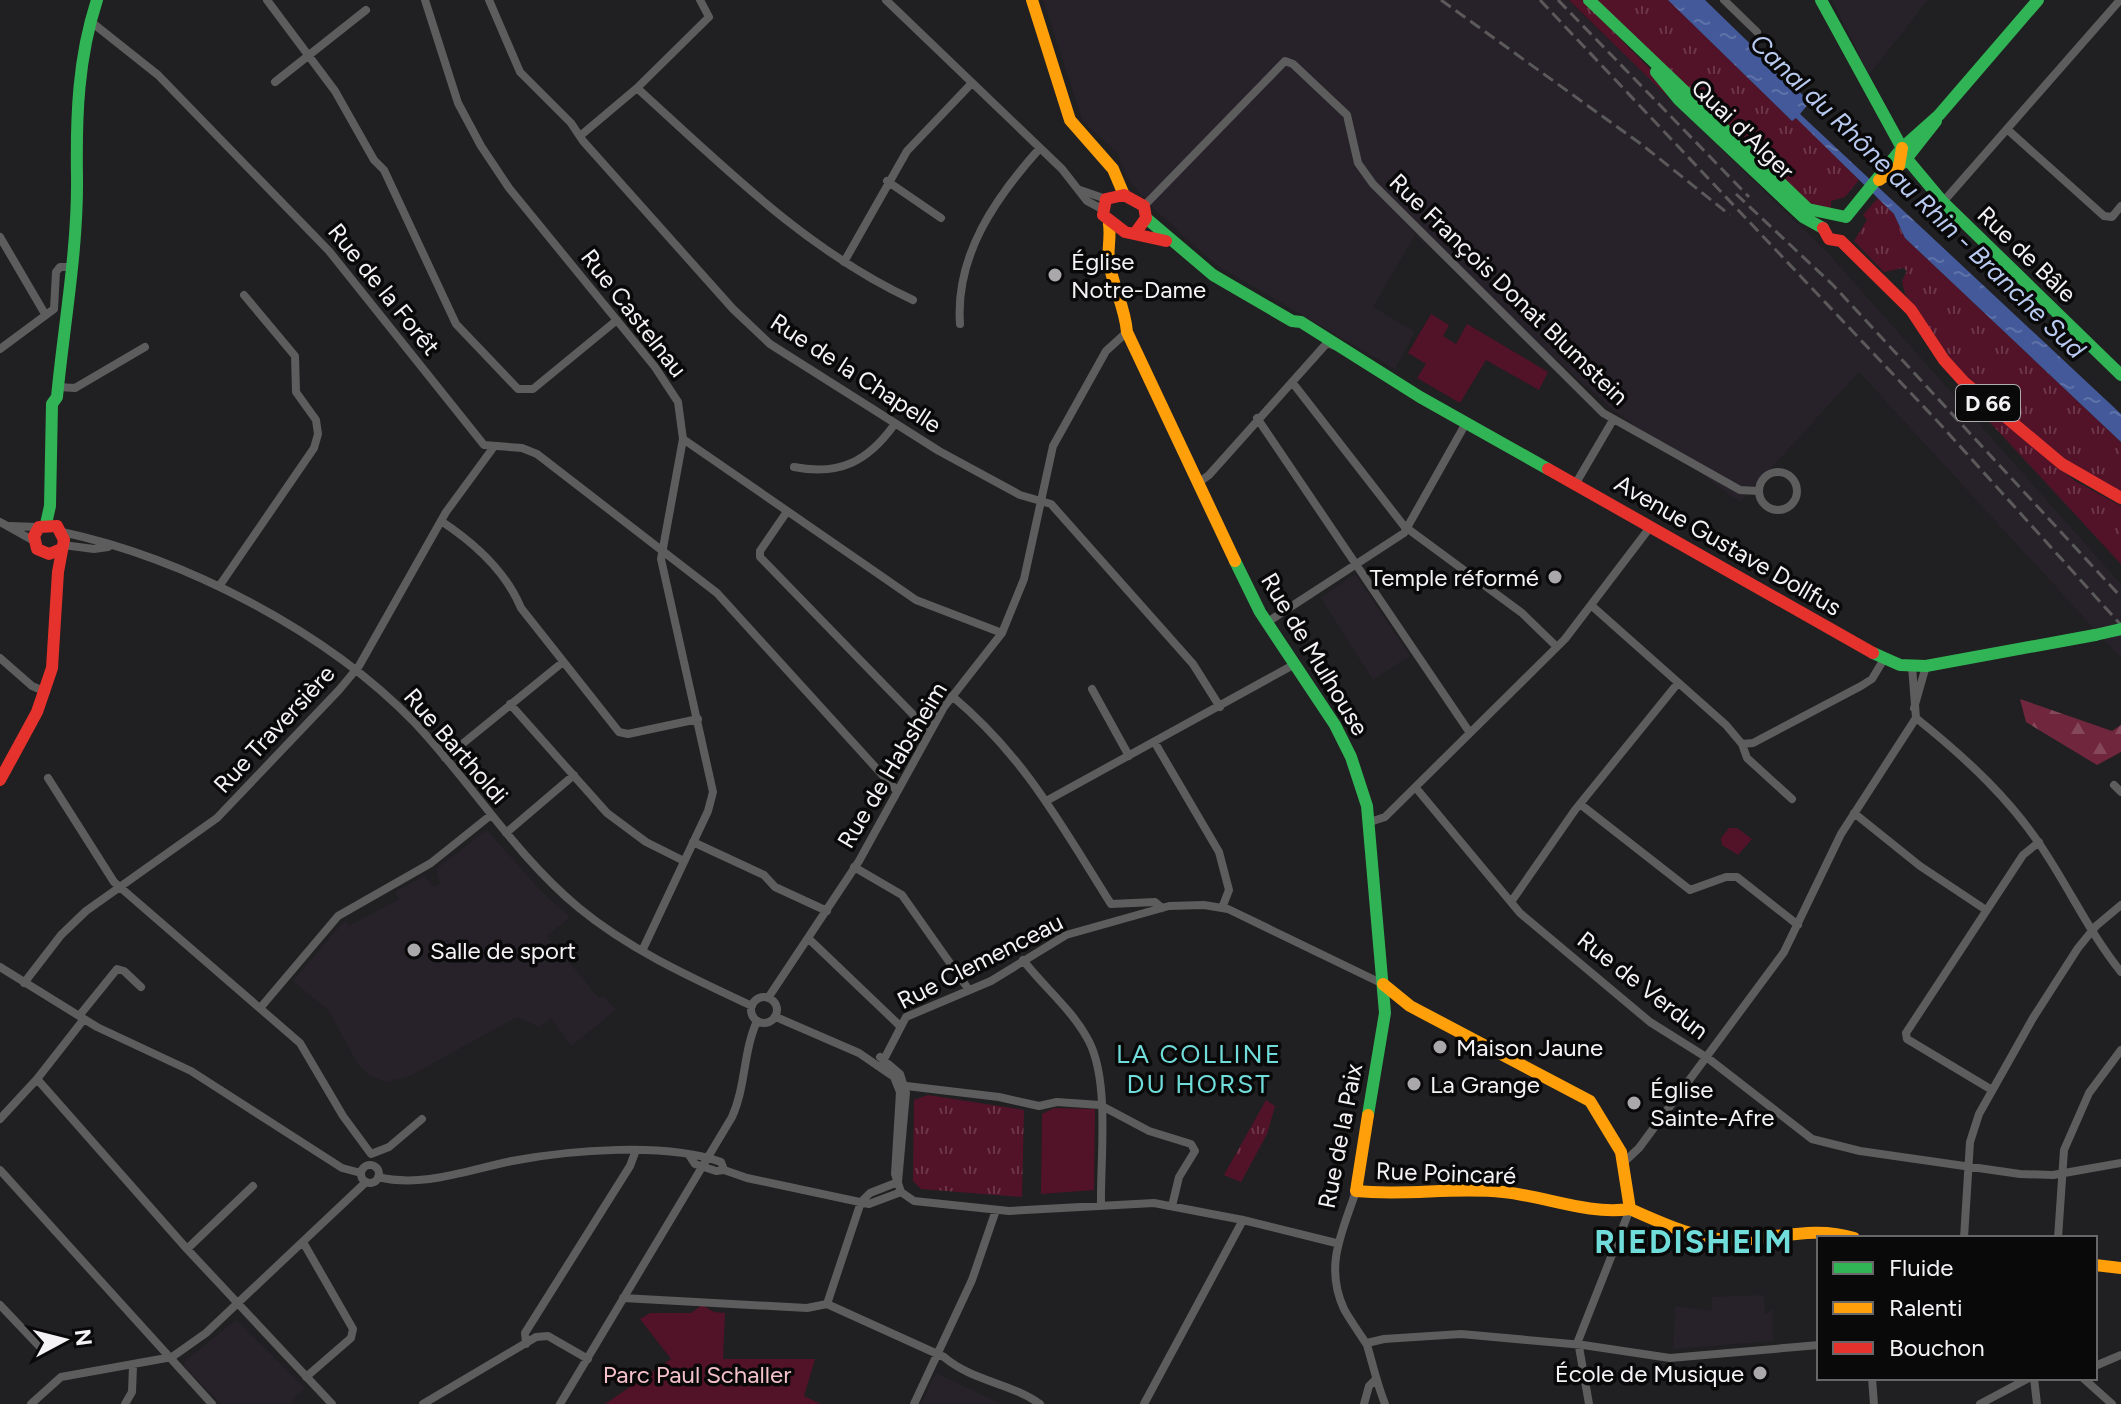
<svg xmlns="http://www.w3.org/2000/svg" width="2121" height="1404" font-family="Figtree,sans-serif">
<style>
.built{fill:#27222a}
.grass{fill:url(#grass-tufts)}
.forest{fill:url(#forest-firs)}
.park{fill:#521328}
.water{fill:url(#water-ripples)}
.lines{fill:none;stroke-linecap:round;stroke-linejoin:round}
.street{stroke:#5d5d5d;stroke-width:8}
.fast{stroke:#30b455;stroke-width:12}
.slow{stroke:#ff9f0a;stroke-width:12}
.jam{stroke:#e5322d;stroke-width:12}
.rail{stroke:#5b5a5b;stroke-width:3;stroke-dasharray:12 6;stroke-linecap:butt}
.fast-bridge{stroke:#30b455;stroke-width:12}
.poi-dot{fill:#aaa8ab;stroke:#0a090a;stroke-width:3}
.labels{text-anchor:middle;dominant-baseline:central;stroke-width:7;stroke-linejoin:round;paint-order:stroke}
.shield{fill:#0a090a;stroke:#aeacae;stroke-width:2}
.shield-label{font-size:22px;font-weight:bold;fill:#f4f2f5}
.street-label{font-size:24px;fill:#f4f2f5;stroke:#0a090a}
.poi-label{font-size:24px;fill:#f4f2f5;stroke:#0a090a;text-anchor:start}
.park-label{font-size:24px;fill:#f3c1ca;stroke:#0a090a}
.water-label{font-size:26px;font-style:italic;fill:#b9caf1;stroke:#0a090a}
.neighbourhood-label{font-size:26px;letter-spacing:2px;fill:#70ddda;stroke:#0a090a}
.district-label{font-size:32px;font-weight:bold;letter-spacing:2px;fill:#70ddda;stroke:#0a090a}
</style>
<defs>
<pattern id="grass-tufts" width="24" height="20" patternUnits="userSpaceOnUse" patternTransform="scale(2)"><rect width="24" height="20" fill="#521328"/><path d="M3 7l-1-3M5 7V3M7 7l1-3M15 17l-1-3M17 17v-4M19 17l1-3" fill="none" stroke="#6c3648"/></pattern>
<pattern id="forest-firs" width="22" height="20" patternUnits="userSpaceOnUse" patternTransform="scale(2)"><rect width="22" height="20" fill="#70273d"/><path d="M5 1l3.5 6h-7zM16 11l3.5 6h-7z" fill="#85475a"/></pattern>
<pattern id="water-ripples" width="26" height="14" patternUnits="userSpaceOnUse" patternTransform="scale(2)"><rect width="26" height="14" fill="#43599a"/><path d="M2 4q2-2 4 0t4 0M15 11q2-2 4 0t4 0" fill="none" stroke="#5f71a9"/></pattern>
</defs>
<rect width="100%" height="100%" fill="#201f21"/>
<path class="built" d="M1043,0h525l260,253 293,331v74l-262,-286 -119,130 -127,-92 -198,-175 -42,72 42,25 -20,37 -179,-104 -64,-58 -26,-30 -9,-25 -34,-30z
M1832,0h96l-59,75z
M1355,574l55,82 -37,24 -52,-82z
M487,830l55,62 28,25 -23,19 52,62 4,-2 13,14 -45,36 -20,-28 -12,9 -22,-10 -109,60 -22,5 -16,-6 -12,-12 -30,-54 -35,-29 52,-61 4,6 50,-27 -4,-7 29,-16 10,11 6,-3 -4,-15z
M1764,1295l1,19 8,-5v32l-100,8 2,-43 37,5v-14z
M236,1320l69,68 -14,13 3,3h-73l-37,-38 1,-5z
M936,1373l65,31h-80z"/>
<path class="grass" d="M1569,0h13l69,70 17,27z
M1596,0h72l124,121 3,-3 6,4 58,58 -14,17 -14,4v7l-19,-1z
M1878,198l16,16 11,24 216,204v50l-35,-16 -126,-104 -55,-78 -3,-13 5,-10 -4,-3 -19,4 -30,-31 13,-21 -4,-5z
M1978,402l97,79 46,25v58l-147,-159z
M928,1095l96,15 -2,87 -101,-8 -8,-8 1,-81z
M1266,1100l9,6 -8,28 -26,48 -17,-7z"/>
<path class="forest" d="M2020,699l92,32 9,-6v27l-24,13 -71,-43z"/>
<path class="park" d="M1431,314l18,11 -6,11 13,8 11,-20 81,48 -9,18 -53,-30 -26,43 -43,-25 9,-14 -18,-11z
M1729,828h8l15,11 -14,16 -16,-10 -1,-7z
M1054,1108l41,1 -1,81 -53,4 1,-80z
M702,1305l12,7 11,1 -2,46h92l-11,37 17,8h-216l66,-45 -31,-40 10,-6h41z"/>
<path class="water" d="M1668,0h37l105,102 -10,12 321,300v28l-216,-204 -11,-24 -93,-91 -5,-5 -4,3z"/>
<g class="lines">
<path class="street" d="M267,0l68,91 39,69 10,10 72,154 62,65h15l84,-69
M425,0l33,103 23,43 28,42 146,179 23,35 5,37 -22,120 52,233 -5,19 -66,140
M489,0l31,72 51,51 12,18 150,168 37,35 169,107 81,44 31,9 142,160 27,43
M886,0l176,169 25,32 15,8
M1724,0l33,32
M90,21l68,54 171,176 155,194 38,3 15,6 180,139 180,198
M275,82l91,-72
M637,88c86,78 170,163 276,212
M2008,130l96,86 8,1 9,-11
M580,136l57,-48 72,-71 -9,-17
M887,181l54,37
M1080,190l26,9
M1943,202l177,-202
M1144,206l141,-145 8,3 54,51 11,48 15,21 230,229 137,77 18,1
M0,237l45,77
M844,262l63,-111 64,-67
M960,324c-5,-69 36,-127 80,-176
M0,349l54,-40 2,-37 4,-5h7
M1292,382l112,144 118,87 35,34
M58,387l17,1 70,-41
M1257,418l213,315
M683,439l233,161 86,33
M794,467c46,9 74,-6 100,-42
M1759 491a19 19 0 1 1 38 0a19 19 0 1 1-38 0Z
M1198,483l11,-8 118,-132 8,3
M1576,483l37,-63
M786,513l-26,38v6l170,175
M441,521c32,21 65,51 80,87l98,124 9,2 70,-15
M0,522l34,19
M10,526l29,1
M62,532c122,26 264,99 352,190 57,60 100,132 165,186 51,42 113,70 173,98
M63,545l31,4 14,-2
M220,585l94,-137 4,-14 -2,-14 -20,-28 -1,-36 -51,-61
M1592,606l134,119 16,19 5,14 45,41
M1266,623l138,-90 62,-110
M0,658l32,28 14,6
M1912,666l4,52c50,40 98,84 132,139 25,39 44,79 73,115
M1092,689l37,67
M952,696c73,61 109,129 159,208l44,-2 7,6
M510,704l97,109 39,29 38,19
M1914,708l12,-42
M1155,743l64,109 10,38 -7,18
M1742,744l11,-1 108,-57 11,-7 12,-20
M445,758l118,-96
M48,778l66,104 186,161 43,73 28,38 18,-7 33,-28
M2114,785l7,7
M1416,788l104,125 130,109 59,37 103,80 48,12 160,23 33,1 68,-12
M1048,800l247,-136
M1580,804l110,86 36,-13h11l61,48
M1854,813l66,53 66,44
M1370,822l15,-5 180,-178 86,-113
M506,833l68,-58
M693,842l71,33 11,12 52,24
M854,867l48,28 67,95
M1511,902l64,-92 103,-127
M809,939l90,86
M1023,960c20,26 47,48 63,76 25,40 14,122 15,169
M0,967l97,60 94,44 151,97 19,5
M24,983l37,-48 25,-24 131,-93 122,-128 20,-24 87,-154 47,-64
M751 1010a13 13 0 1 1 26 0a13 13 0 1 1-26 0Z
M768,998l91,-137 85,-154 58,-74 22,-54 29,-133 53,-95 21,-19
M261,1007l77,-91 93,-53 60,-48
M79,1016l38,-47 7,2 17,16
M776,1017l83,36 35,24 6,15 -5,82 6,18 13,9 95,10 145,-8 89,17 93,23
M84,1019l-47,60 150,170 145,155
M880,1057l20,17 6,19 -8,89
M881,1065l25,-48 85,-36 75,-46 103,-29 35,-1 24,4 155,75
M898,1085l101,12 40,9 18,-4 43,3 49,26 42,13 4,7 -16,26 -7,29
M1992,1090l-85,-51 -1,-6 117,-178 16,-13
M0,1119l37,-40
M689,1155l6,9 21,7 8,-1 23,8 122,26 32,-12
M1624,1162l15,-14 145,-196 57,-118 75,-116
M361 1174a9 9 0 1 1 18 0a9 9 0 1 1-18 0Z
M0,1170l212,234
M378,1177c44,11 90,-7 134,-16 57,-11 155,-19 209,1l3,8
M1356,1191c-14,42 -32,75 -12,118 4,8 22,34 23,36 6,20 10,39 18,59
M1964,1238l6,-96 9,-28 54,-96 45,-70 18,-22 25,-21
M2058,1238l6,-88 25,-57 32,-43
M303,1242l50,87 -2,9 -45,39
M187,1249l66,-63
M623,1298l184,10 20,-4 117,53c28,24 67,26 96,47
M827,1304l34,-102 9,-9 28,-11
M0,1305l39,41
M1367,1343l17,-4 77,-5 122,11 87,13 149,-13
M526,1344l-1,-11 105,-167 6,-16
M2095,1366l26,-11
M1872,1378l2,26
M2034,1378l3,26
M2083,1378l29,26
M31,1404l30,-27 111,-20 34,-24 160,-151
M125,1404l7,-12 1,-26
M423,1404l113,-67 12,-1 40,23
M560,1404l172,-287c14,-31 11,-65 25,-96
M914,1404l58,-124 24,-70
M1144,1404l99,-184
M1364,1404l5,-18 6,-6
M1589,1404l-11,-63 52,-132
M1980,1404l49,-26"/>
<path class="fast" d="M1589,0l219,209 38,8
M1821,0l81,148
M1656,72l23,28 124,117 20,11
M1902,148l37,-33 99,-115
M1907,159l36,43 178,173
M1903,163l33,-42
M1846,217l56,-69
M1146,218l67,57 79,46 9,1 119,75 128,72
M46,524l4,-18 2,-102 5,-7c7,-73 21,-148 20,-221 -1,-60 1,-118 20,-176
M1235,561l25,51 75,113 16,32 16,49 18,207 -17,102
M1873,653l27,12 26,1 169,-31"/>
<path class="slow" d="M1032,0l38,120 43,49 11,26
M1879,180l20,-14 3,-18
M1109,224c2,14 -2,28 0,39 4,23 16,44 18,69l108,229
M1383,984l27,22 180,95 31,51 9,57
M1368,1115l-12,76c49,5 98,-4 147,1 42,4 84,23 127,17
M1630,1209c32,14 65,30 101,31 42,0 82,-15 123,-2
M2095,1265l26,3"/>
<path class="jam" d="M1823,228l6,11 12,2 70,69 33,50 20,22 98,82 59,34
M1136,232l10,-14 -2,-12 -20,-11 -18,4 -3,16 22,17 41,9
M1548,469l325,184
M0,780l37,-68 15,-44 6,-96 6,-32 -7,-14 -18,1 -5,9 3,13 12,5 10,-4"/>
<path class="rail" d="M1441,0l200,144 89,71
M1540,0l400,424 181,201
M1558,0l191,197
M1736,194l97,91 288,312"/>
<path class="fast-bridge" d="M2095,635l26,-6"/>
</g>
<g class="poi-dot">
<circle cx="1055" cy="275" r="8"/>
<circle cx="1555" cy="577" r="8"/>
<circle cx="414" cy="950" r="8"/>
<circle cx="1440" cy="1047" r="8"/>
<circle cx="1414" cy="1084" r="8"/>
<circle cx="1634" cy="1103" r="8"/>
<circle cx="1760" cy="1373" r="8"/>
</g>
<g class="labels">
<rect class="shield" x="1956" y="385" width="64" height="36" rx="6"/>
<g class="shield-label">
<text x="1988" y="403">D 66</text>
</g>
<g class="street-label">
<text transform="translate(1743 129) rotate(44)">Quai d'Alger</text>
<text transform="translate(2027 254) rotate(44)">Rue de Bâle</text>
<text transform="translate(384 289) rotate(51)">Rue de la Forêt</text>
<text transform="translate(1509 289) rotate(44)">Rue François Donat Blumstein</text>
<text transform="translate(634 313) rotate(52)">Rue Castelnau</text>
<text transform="translate(856 373) rotate(33)">Rue de la Chapelle</text>
<text transform="translate(1728 545) rotate(30)">Avenue Gustave Dollfus</text>
<text transform="translate(1315 654) rotate(59)">Rue de Mulhouse</text>
<text transform="translate(274 729) rotate(-47)">Rue Traversière</text>
<text transform="translate(456 746) rotate(49)">Rue Bartholdi</text>
<text transform="translate(892 765) rotate(-59)">Rue de Habsheim</text>
<text transform="translate(980 961) rotate(-27)">Rue Clemenceau</text>
<text transform="translate(1643 985) rotate(38)">Rue de Verdun</text>
<text transform="translate(1340 1136) rotate(-79)">Rue de la Paix</text>
<text transform="translate(1446 1173) rotate(2)">Rue Poincaré</text>
</g>
<g class="poi-label">
<text x="1071" y="261">Église<tspan x="1071" dy="28">Notre-Dame</tspan></text>
<text x="1539" y="577" text-anchor="end">Temple réformé</text>
<text x="430" y="950">Salle de sport</text>
<text x="1456" y="1047">Maison Jaune</text>
<text x="1430" y="1084">La Grange</text>
<text x="1650" y="1089">Église<tspan x="1650" dy="28">Sainte-Afre</tspan></text>
<text x="1744" y="1373" text-anchor="end">École de Musique</text>
</g>
<g class="park-label">
<text x="697" y="1374">Parc Paul Schaller</text>
</g>
<g class="water-label">
<text transform="translate(1918 196) rotate(44)">Canal du Rhône au Rhin - Branche Sud</text>
</g>
<g class="neighbourhood-label">
<text x="1199" y="1054">LA COLLINE<tspan x="1199" dy="30">DU HORST</tspan></text>
</g>
<g class="district-label">
<text x="1694" y="1242">RIEDISHEIM</text>
</g>
</g>
<rect x="1817" y="1236" width="280" height="144" fill="#0a090a" stroke="#686668" stroke-width="2"/>
<rect x="1833" y="1262" width="40" height="12" fill="#30b455" stroke="#686668" stroke-width="2"/>
<text x="1889" y="1276" font-size="24" fill="#f4f2f5">Fluide</text>
<rect x="1833" y="1302" width="40" height="12" fill="#ff9f0a" stroke="#686668" stroke-width="2"/>
<text x="1889" y="1316" font-size="24" fill="#f4f2f5">Ralenti</text>
<rect x="1833" y="1342" width="40" height="12" fill="#e5322d" stroke="#686668" stroke-width="2"/>
<text x="1889" y="1356" font-size="24" fill="#f4f2f5">Bouchon</text>
<g transform="translate(64 1340) rotate(83)" stroke="#0a090a" stroke-width="6" paint-order="stroke">
<path d="M0-6L14 30L0 20L-14 30Z" fill="#f4f2f5"/>
<text y="-12" font-size="22" font-weight="bold" text-anchor="middle" fill="#f4f2f5">N</text>
</g>
</svg>
